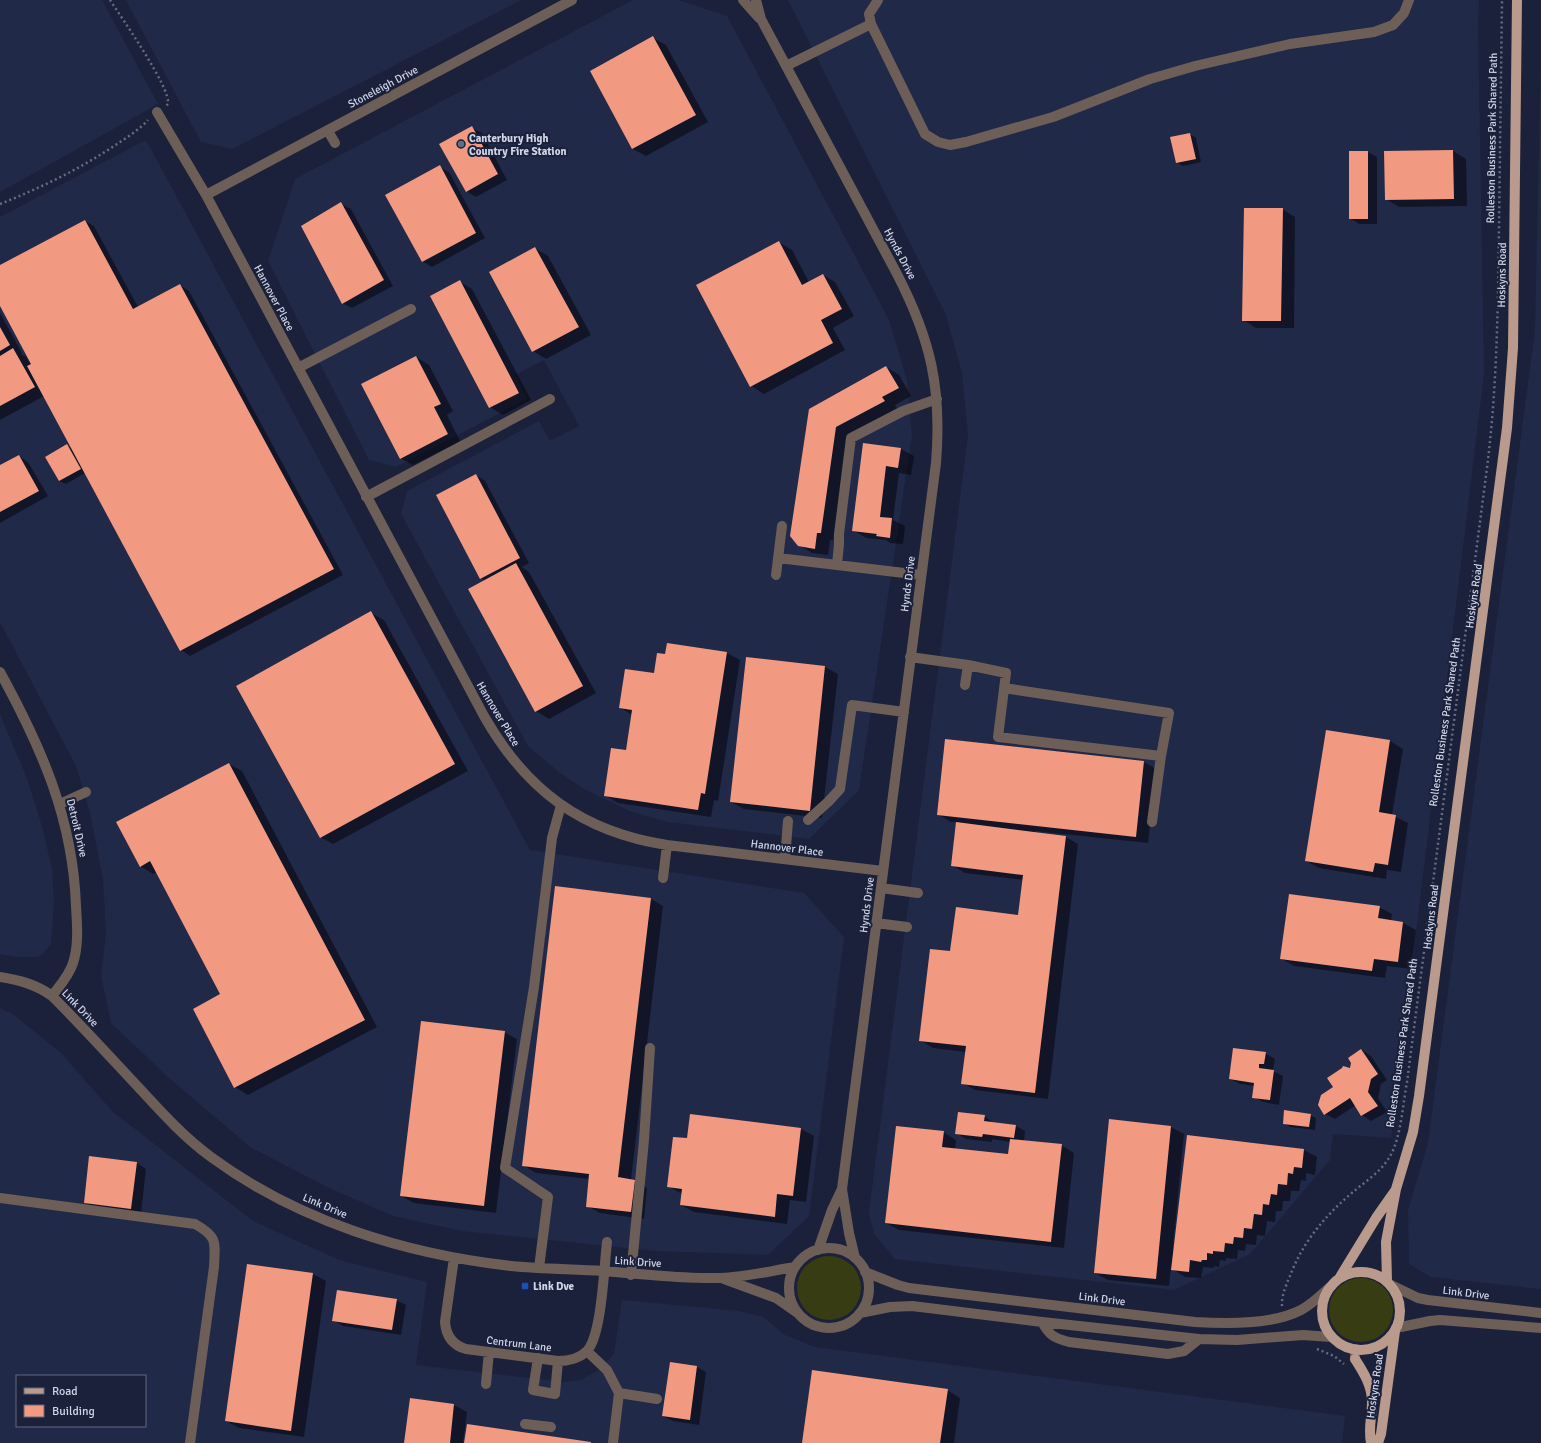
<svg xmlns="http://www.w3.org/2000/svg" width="1541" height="1443" font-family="Signika,sans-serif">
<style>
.built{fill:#212949;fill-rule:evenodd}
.green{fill:#373c12}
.shadow{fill:#0007}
.building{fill:#f29981}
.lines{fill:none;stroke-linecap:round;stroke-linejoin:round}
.path{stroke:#656b82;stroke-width:2.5;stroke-dasharray:2 3;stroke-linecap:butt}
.minor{stroke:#6e5e58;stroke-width:10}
.major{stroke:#b99a8d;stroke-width:10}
.service-dot{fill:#5c6f8a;stroke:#1b213b;stroke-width:1.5}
.transit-dot{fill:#1a4fb4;stroke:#1b213b;stroke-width:1.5}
.labels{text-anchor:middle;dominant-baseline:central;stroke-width:4;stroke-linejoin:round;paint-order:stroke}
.street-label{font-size:11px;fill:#d0d5e7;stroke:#1b213b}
.poi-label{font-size:11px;font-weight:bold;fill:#d0d5e7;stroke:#1b213b;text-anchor:start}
</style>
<rect width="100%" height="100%" fill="#1b213b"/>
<path class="built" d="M0,0h102l56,104 -158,88z
M126,0h395l-289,149 -31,-7z
M633,0h46l48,16 162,304 18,60 5,55 -53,355 -50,49 -141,-17 -38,-11 -44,-21 -26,-17 -32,-27 -127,-232 6,-23 132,-70 11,20 29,-15 -35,-66 -29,15 12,24 -131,68 -27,-7 -101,-199 27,-82z
M788,0h691l-1,27 6,347 -93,764 -58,-4 -3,26 -80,94 -76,36 -279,-31 -21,-25 -5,-21 99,-778 -6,-62 -16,-58z
M1541,59v1230l-110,-12 -22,-13 -1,-54 20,-67 107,-813z
M146,140l384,710 274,43 40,44 -35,279 -41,39 -112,-4 -194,-20 -69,-15 -66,-29 -77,-40 -82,-70 -57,-54 -10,-48 5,-41 -3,-55 -13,-66 -14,-47 -76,-144v-405z
M0,714l28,67 15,49 9,39 2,34 -3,41 -6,8 -7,5h-22l-16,-3z
M0,1008l14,7 47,38 51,58 141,110 86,39 88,22 -11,83 149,17 15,-2 17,-9 17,-17 8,-54 117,11 24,6 22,18 30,12 530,69 -3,27h-1342zM17,1376h128v50h-128z"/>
<path class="green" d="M797 1288a32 32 0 1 1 64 0a32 32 0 1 1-64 0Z
M1329 1310a32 32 0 1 1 64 0a32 32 0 1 1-64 0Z"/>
<path class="shadow" d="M653,38l13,7 42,77 -62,34 -13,-7 -42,-77z
M472,128l10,5 25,47 -31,17 -10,-6z
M1190,134l6,4 5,24 -18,4 -7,-4z
M1453,151l13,8 1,47 -68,1 -13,-8z
M1368,152l9,5v67h-18l-9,-6z
M440,167l9,5 36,66 -53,29 -10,-6z
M341,204l10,5 42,77 -41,22 -10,-5z
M1282,209l13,8 -1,111h-38l-13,-8z
M85,221l9,5 44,81 42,-22 9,6 154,284 -153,81 -9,-6 -96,-177 -19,11 -7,-3 8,-35 5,3 -28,-53 -44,24v-107l22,40 -1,1 5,3 5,8 2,-1 -33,-61v-37z
M779,242l13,8 17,32 14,-7 12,7 19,34 -21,12 12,22 -81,44 -13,-8z
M535,248l13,8 43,79 -45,24 -13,-8z
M460,282l12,7 59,111 -28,15 -13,-8z
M416,357l13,8 24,46 -6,4 13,26 -47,24 -13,-7z
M886,367l13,8 12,21 -16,9 2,4 -48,25 -16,106h-3l-2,15 -16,-2 -13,-8 11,-135z
M864,444l37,5 13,7 -3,19 -12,-2 -6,47 12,6 -2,18 -13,-1 -4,-3 -20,-2 -13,-8z
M19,456l9,6 20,34 -48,27v-57z
M476,475l9,6 44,82 -7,4 7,5 67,121 -47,26 -13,-8 -50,-130 -5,-3z
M371,613l13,7 84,151 -135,73 -13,-7z
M668,644l59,9 13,7 -22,141 -4,-1 -3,17 -93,-14 -13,-8 21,-44 6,-36 -11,-7 33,-34 12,-19z
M746,658l79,9 13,7 -16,144 -78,-9 -13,-7z
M1326,731l64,10 13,8 -11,66 16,8 -7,49 -14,-2 -1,9 -67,-11 -13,-7z
M1144,762l12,7 -8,74 -113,-12v2l31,4 12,7 -30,255 -73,-9 -12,-7 3,-31 -33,-4 -13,-8 31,-88 68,-36 5,-36 -59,-7 -13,-8 5,-43h-6l-13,-8z
M229,764l13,7 135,256 -129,68 -13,-8 -13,-92 -65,-123 -4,2 -13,-8z
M651,899l12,7 -32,274 4,1 12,7 -3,31 -44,-6 -13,-7 3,-27 -54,-6 -13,-8z
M1379,907l13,7 -1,7 12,2 13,7 -5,39 -24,-3 -2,12 -91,-12 -12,-7z
M504,1032l13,7 -21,174 -82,-10 -13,-7z
M1362,1050l9,6 16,24 -6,4 -3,14 9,14 -16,9 -9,-6 -6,-10 -21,14 -10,-5 9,-27 17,-18z
M1265,1053l10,6 -2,12 10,5 -4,29 -16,-3 -9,-5 1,-11 -15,-2 -10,-5z
M691,1115l110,14 13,7 -8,66 -16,-2 -3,24 -93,-12 -13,-7 1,-11 -14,-8 20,-46z
M1310,1115l6,3 -1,12 -25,-3 -6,-4z
M984,1116l10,7 22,3 9,5 -1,10 37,4 13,8 -10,95 -165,-18 -13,-7 57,-91 13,8 -1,10 54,6 1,-14 -18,-3v3l-26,-3 -10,-6z
M1110,1121l61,6 13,7 -11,113h2l13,-111 116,14 13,7 -2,18 -9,-2v8l-5,-1 -2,11h-8l-1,10h-7l-1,10h-6l-1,11 -8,-1 -2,15 -8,-1 -1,10 -10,-1 -1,7 -7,-1 -1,9 -11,-1v3l-6,-1 -1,7 -5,-1v2l-11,-1 -2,11 -16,-1 -14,-9 -2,18 -61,-6 -13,-7z
M137,1163l9,6 -5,45 -47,-6 -9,-5z
M248,1265l65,9 13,7 -22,156 -65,-9 -13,-7z
M396,1300l10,5 -5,30 -58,-9 -10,-6z
M697,1367l9,5 -7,53 -26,-4 -10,-5z
M947,1390l13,8 -6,45h-151z
M410,1399l44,6 13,7 -4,31h-58z"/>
<path class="building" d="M653,36l43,79 -64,34 -42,-78z
M472,126l26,48 -32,18 -27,-48z
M1190,133l6,26 -20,4 -6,-26z
M1453,150l1,49 -69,1 -1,-49z
M1349,151h19v68h-19z
M440,165l36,68 -54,29 -37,-67z
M341,202l43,78 -42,24 -41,-78z
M1244,208h39l-2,113h-39z
M85,220l48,89 47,-25 154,285 -154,82 -153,-285 4,-2 -31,-58v-41z
M779,241l23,44 21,-11 19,35 -21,11 12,23 -83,44 -54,-102z
M535,247l44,80 -47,25 -43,-80z
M460,280l59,113 -30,15 -59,-112z
M0,327l10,18 -10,6z
M13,348l22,39 -35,19v-50z
M416,356l25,48 -7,3 14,27 -48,25 -39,-75z
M886,366l13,22 -17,9 3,4 -49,26 -15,106h-4l-2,16 -17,-3 -8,-10 19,-127z
M863,443l38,5 -3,20 -12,-2 -6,51 12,1 -2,20 -14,-2 1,-2 -25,-3z
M67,444l14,25 -22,12 -14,-24z
M19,455l20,36 -39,21v-47z
M476,474l44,84 -40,21 -44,-84z
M516,563l67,123 -48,26 -67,-123z
M371,611l84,153 -135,74 -84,-152z
M667,643l60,9 -22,142 -4,-1 -3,17 -94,-14 7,-48 15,2 6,-40 -13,-2 6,-39 29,4 3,-20 8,1z
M746,657l79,9 -15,145 -80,-9z
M1326,730l64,10 -11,72 17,3 -8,50 -13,-2 -2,9 -68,-11z
M945,739l199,22 -8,76 -199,-22z
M229,763l136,257 -131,68 -41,-79 27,-15 -70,-133 -10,6 -24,-45z
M956,822l110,14 -31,257 -74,-9 5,-38 -47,-5 11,-92 20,2 6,-44 62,8 5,-40 -72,-9z
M555,886l96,12 -33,279 17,3 -4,32 -45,-5 3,-33 -67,-8z
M1289,894l91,12 -2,12 25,4 -5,40 -24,-3 -2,12 -92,-12z
M421,1021l84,10 -21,175 -84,-10z
M1233,1048l33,4 -2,12h-5v4l15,2 -4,30 -18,-2 2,-15 -25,-4z
M1361,1049l17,25 -7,5 -3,13 10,14 -17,10 -11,-18 -26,17 -6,-10 3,-10 12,-8 -6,-9 15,-10 1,-2 7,2 1,-5 -3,-5z
M1284,1110l27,4 -2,13 -26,-3z
M958,1112l27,3 -1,6 32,4 -2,13 -31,-4 -1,3 -27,-3z
M690,1114l111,14 -8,68 -16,-2 -2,23 -95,-12 2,-16 -15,-2 6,-50 14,1z
M1109,1119l62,7 -15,153 -62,-6z
M896,1126l48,5 -2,16 66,7 2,-15 52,5 -11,98 -166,-19z
M1187,1135l117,14 -2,19 -8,-1 -1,7 -5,-1 -1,12 -9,-1 -1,11 -6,-1 -2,11 -6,-1 -1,11 -8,-1 -2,15 -8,-1 -1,10 -9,-1 -1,7 -8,-1 -1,9 -11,-1v3l-6,-1v7h-5l-1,2 -11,-2 -1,12 -18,-2z
M89,1156l48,6 -6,47 -47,-6z
M247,1264l66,9 -22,158 -66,-10z
M337,1290l60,9 -5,31 -60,-9z
M670,1362l27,4 -7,54 -28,-4z
M812,1370l136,19 -8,54h-138z
M410,1398l44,6 -4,39h-46z
M467,1424l124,18v1h-127z"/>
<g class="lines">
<path class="path" d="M110,0c11,17 61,88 58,104l-2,2
M0,204c40,-16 78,-34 114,-58 12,-8 25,-16 34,-26
M1282,1306c-1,-11 6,-25 10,-35 13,-32 35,-57 61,-79 13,-11 29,-21 37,-36 11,-18 13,-53 17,-74l80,-614c10,-80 11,-160 12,-241 1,-76 2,-151 3,-227
M1317,1349l17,7 10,8"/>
<path class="minor" d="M743,0l16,18
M756,0l5,19 136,255c34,66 45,115 39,189l-94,726 7,44 6,25
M878,0l-9,14 2,10 54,110 13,8 12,3 16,-3 87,-25 97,-38 45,-13 95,-22 84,-12 19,-7 11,-12 5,-13
M786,66l85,-42
M157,112l49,83 278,521c42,74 98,116 183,129l216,26
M328,131l7,12
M206,195l366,-195
M298,368l113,-59
M366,497l184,-98
M778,558l143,17
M837,565l2,-21v-10l12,-96 52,-27 34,-12
M776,575l6,-49
M910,657l58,8 38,8 -8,64 163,19 -9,66
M0,672c41,75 73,146 76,234 1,18 3,39 -3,57 -4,13 -13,22 -21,33
M965,685l3,-20
M1004,688l165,25 -8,43
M60,804l26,-12
M808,820l20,-18 12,-13 12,-84 52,7
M785,859l3,-38
M663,878l4,-33
M881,888l37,5
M876,923l31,4
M0,977c18,3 36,7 52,19 30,30 59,62 89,94 22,24 43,47 70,67 87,64 194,97 300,109 31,3 61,3 92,5 39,3 78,8 117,7 26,-1 50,-7 75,-11
M0,1198l195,26c23,13 20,18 19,43l-24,176
M789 1288a40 40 0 1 1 80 0a40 40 0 1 1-80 0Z
M818,1250l14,-40 10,-21
M454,1258l-9,64c1,13 7,23 21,27l92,12c10,0 22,-3 29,-10 15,-16 17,-85 20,-109
M539,1268l9,-71 -43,-29 29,-181 18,-149 9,-33
M865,1272l33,13 11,3 286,34c32,2 77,3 106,-12 11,-6 20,-15 29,-23
M631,1275l13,-135 6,-92
M724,1279l52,19 20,14
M1391,1285l27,13 10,2 113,13
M860,1313l30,-6 22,-1 130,16 157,17 38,1 66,-5 28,2
M1042,1322c8,14 12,16 27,20l99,12 16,-3 15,-12
M1396,1328l34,-7 10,-1 101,8
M1355,1349v10
M587,1351l20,19 12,23 38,6
M538,1358l-5,32 22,4 3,-33
M486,1384l3,-32
M525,1424l26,3
M613,1443l6,-50"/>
<path class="major" d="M1322 1311a39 39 0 1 1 78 0a39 39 0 1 1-78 0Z
M1340,1277l36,-59 19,-27
M1387,1281l-1,-39 10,-53 17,-57 6,-36 88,-668 6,-80 4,-348
M1355,1359c9,14 17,27 17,43 0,15 -4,26 -1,41
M1378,1443l3,-9 14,-103"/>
</g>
<circle class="service-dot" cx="461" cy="144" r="4"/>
<rect class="transit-dot" x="521" y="1282" width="8" height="8" rx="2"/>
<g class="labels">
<g class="street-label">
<text transform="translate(383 87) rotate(-28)">Stoneleigh Drive</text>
<text transform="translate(1492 138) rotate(-89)">Rolleston Business Park Shared Path</text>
<text transform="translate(900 254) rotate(62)">Hynds Drive</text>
<text transform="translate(1502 275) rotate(-89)">Hoskyns Road</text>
<text transform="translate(274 298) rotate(62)">Hannover Place</text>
<text transform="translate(908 584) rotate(-83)">Hynds Drive</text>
<text transform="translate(1474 596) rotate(-82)">Hoskyns Road</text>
<text transform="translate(498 714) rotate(59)">Hannover Place</text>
<text transform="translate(1445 722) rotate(-82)">Rolleston Business Park Shared Path</text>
<text transform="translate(77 828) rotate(77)">Detroit Drive</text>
<text transform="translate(787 848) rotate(7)">Hannover Place</text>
<text transform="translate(867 905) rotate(-83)">Hynds Drive</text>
<text transform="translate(1431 917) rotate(-83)">Hoskyns Road</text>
<text transform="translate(80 1008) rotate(46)">Link Drive</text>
<text transform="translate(1402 1043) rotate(-82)">Rolleston Business Park Shared Path</text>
<text transform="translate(325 1206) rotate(23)">Link Drive</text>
<text transform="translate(638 1262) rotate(4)">Link Drive</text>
<text transform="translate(1466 1293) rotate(7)">Link Drive</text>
<text transform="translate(1102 1299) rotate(7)">Link Drive</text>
<text transform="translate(519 1344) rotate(7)">Centrum Lane</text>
<text transform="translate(1375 1386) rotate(-82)">Hoskyns Road</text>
</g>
<g class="poi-label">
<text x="469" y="138">Canterbury High<tspan x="469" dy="13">Country Fire Station</tspan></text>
<text x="533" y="1286">Link Dve</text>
</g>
</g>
<rect x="16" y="1375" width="130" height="52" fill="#1b213b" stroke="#636980"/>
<rect x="24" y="1388" width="20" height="6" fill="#b99a8d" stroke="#636980"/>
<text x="52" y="1395" font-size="12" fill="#d0d5e7">Road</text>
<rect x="24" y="1405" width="20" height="12" fill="#f29981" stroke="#636980"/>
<text x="52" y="1415" font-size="12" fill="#d0d5e7">Building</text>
</svg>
